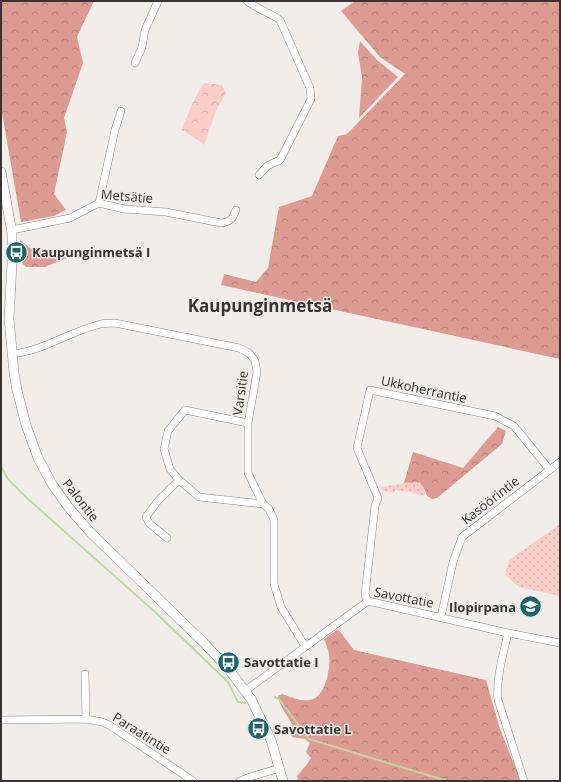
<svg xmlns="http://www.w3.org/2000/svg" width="561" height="782" font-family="'Open Sans',sans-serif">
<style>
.grass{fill:url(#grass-dots)}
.forest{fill:url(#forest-crowns)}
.park{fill:url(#park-crowns)}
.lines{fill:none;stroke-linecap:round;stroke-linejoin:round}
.stream{stroke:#bbd9a1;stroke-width:2}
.minor-casing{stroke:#8b8884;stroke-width:8}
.tertiary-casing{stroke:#8b8884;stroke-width:10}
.minor{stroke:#fff;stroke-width:7}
.tertiary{stroke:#fff;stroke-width:9}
.labels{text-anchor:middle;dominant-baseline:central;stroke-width:3;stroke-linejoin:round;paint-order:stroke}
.street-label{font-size:13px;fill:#363533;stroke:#f1eee9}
.poi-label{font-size:13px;font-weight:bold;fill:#363533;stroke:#f1eee9;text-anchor:start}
.district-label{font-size:17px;font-weight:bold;fill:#363533;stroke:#f1eee9}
</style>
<defs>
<pattern id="grass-dots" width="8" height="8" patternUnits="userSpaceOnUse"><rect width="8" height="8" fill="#facdc6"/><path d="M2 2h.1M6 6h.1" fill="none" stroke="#d7b1ab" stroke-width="1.8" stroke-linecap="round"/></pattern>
<pattern id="forest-crowns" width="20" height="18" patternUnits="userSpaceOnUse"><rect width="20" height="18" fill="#de9b92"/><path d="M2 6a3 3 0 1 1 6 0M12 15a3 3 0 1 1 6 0" fill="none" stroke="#b57f78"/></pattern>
<pattern id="park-crowns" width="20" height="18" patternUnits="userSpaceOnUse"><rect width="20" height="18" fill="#facdc6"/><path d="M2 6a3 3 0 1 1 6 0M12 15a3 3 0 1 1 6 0" fill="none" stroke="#d7b1ab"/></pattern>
</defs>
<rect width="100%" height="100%" fill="#f1eee9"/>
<path class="grass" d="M419,482l7,10 -3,4 -13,-4 -15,-2 -1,3 -11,-2 -2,-4 23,-4z
M560,524v72l-41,-9 -14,-12 4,-15z"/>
<path class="forest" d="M1,1h93l-17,36 6,26 -19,55 3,14 -13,62 12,16 -12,6 -33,6 -20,-115z
M355,1h205v358l-339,-74 3,-11 32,8 12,-14 11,-61 33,-11 26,-60 9,-2 58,-60 -25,-17 -39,-46z
M360,41l17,19 21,17 -39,41 3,-41 -4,-24z
M20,240l13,10 20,3 14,5 -22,9h-19l-6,-6z
M498,427l8,4 -4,13 -65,54 -5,1 -5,-3 -3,-8 -5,-6 -15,1 9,-31 50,16z
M338,629l16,21 132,30 14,49 21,52h-223l-1,-5c5,-6 10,-11 14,-18l-5,-6 4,-9 -5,-4 -13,-2 -1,-2 3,-6c-4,-12 -14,-20 -16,-33l4,-2c9,3 21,9 31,5 13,-5 18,-32 16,-45 -1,-5 -3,-10 -5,-15z"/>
<path class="park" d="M204,83l18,2 4,8 -10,18 -12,34 -7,-6 -16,-9 15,-34z"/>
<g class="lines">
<path class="stream" d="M1,467l7,12 20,20 127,113 73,70 10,20 7,1
M275,697l4,2 30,40 138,42"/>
<defs>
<path id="minor" d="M247,1c10,8 23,12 33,19l30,68 1,11 -31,61 -13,6 -8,9
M135,63l7,-16 3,-17 13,-29
M99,203l16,-73 6,-19
M11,228l6,1 53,-11 29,-15 25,6 42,3 55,11c10,-1 12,-5 15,-13
M12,354c30,-3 56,-21 85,-29 5,-2 12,-2 18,-2l124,25 10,5 6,8 2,11 -9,51v50l15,31 6,5 5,11v64l7,23 24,39
M248,423l-63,-13 -17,21 -4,18 6,20 9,11 20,17 64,7
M167,538l-18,-15 -3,-6 11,-15 22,-22
M368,601l-3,-6 10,-89 3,-8 -21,-50 13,-58 125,26 19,10 35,43
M441,617l12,-55 9,-25 98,-75
M508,633c-5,22 -12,45 -10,67l26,81
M85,674l1,45
M245,691l123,-90 140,32 52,10
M1,720l85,-1 16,3 7,3 29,19 55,37
M240,781l10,-4 30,-9"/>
<path id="tertiary" d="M1,172l11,61v31l-3,54 5,55 3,17 9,35 12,33 14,26 17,24 22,25 112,109 24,25 24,32 20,41 12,41"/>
</defs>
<use href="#minor" class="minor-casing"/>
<use href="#tertiary" class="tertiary-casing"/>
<use href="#minor" class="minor"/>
<use href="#tertiary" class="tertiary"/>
</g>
<defs>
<symbol id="bus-disc" viewBox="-11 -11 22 22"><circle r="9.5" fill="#19656f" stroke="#f1eee9"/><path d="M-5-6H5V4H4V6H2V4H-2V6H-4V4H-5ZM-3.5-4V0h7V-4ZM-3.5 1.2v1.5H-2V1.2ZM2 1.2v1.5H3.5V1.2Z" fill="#fff"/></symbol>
<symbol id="school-disc" viewBox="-11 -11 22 22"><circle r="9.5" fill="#19656f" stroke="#f1eee9"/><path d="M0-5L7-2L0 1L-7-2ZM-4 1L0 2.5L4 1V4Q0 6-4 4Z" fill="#fff"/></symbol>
</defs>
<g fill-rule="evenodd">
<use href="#bus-disc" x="4" y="240" width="25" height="25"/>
<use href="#school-disc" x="518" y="594" width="25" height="25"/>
<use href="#bus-disc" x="216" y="650" width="25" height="25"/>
<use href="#bus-disc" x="246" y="716" width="25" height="25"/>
</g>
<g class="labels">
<g class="street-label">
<text transform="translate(127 196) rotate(5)">Metsätie</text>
<text transform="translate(424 389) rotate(12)">Ukkoherrantie</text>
<text transform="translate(240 393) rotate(-82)">Varsitie</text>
<text transform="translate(81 500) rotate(52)">Palontie</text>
<text transform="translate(490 500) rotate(-38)">Kasöörintie</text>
<text transform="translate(404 597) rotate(11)">Savottatie</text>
<text transform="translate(142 733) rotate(32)">Paraatintie</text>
</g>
<g class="poi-label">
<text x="32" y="252">Kaupunginmetsä I</text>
<text x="516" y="607" text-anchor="end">Ilopirpana</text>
<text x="244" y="662">Savottatie I</text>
<text x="274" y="729">Savottatie L</text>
</g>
<g class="district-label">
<text x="260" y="305">Kaupunginmetsä</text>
</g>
</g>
<rect width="561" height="782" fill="none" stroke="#363533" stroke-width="4"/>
</svg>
